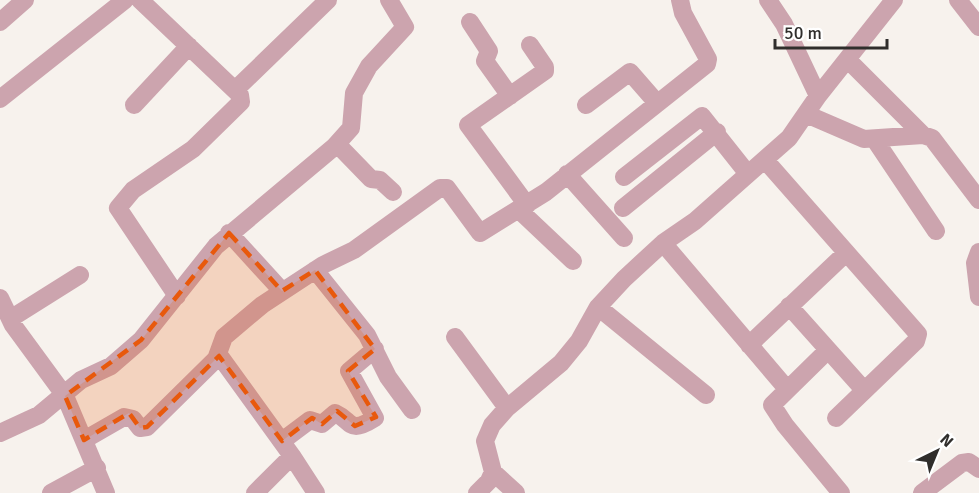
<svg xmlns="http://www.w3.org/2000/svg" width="979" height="493" font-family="Signika,sans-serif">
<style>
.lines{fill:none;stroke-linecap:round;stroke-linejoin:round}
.minor{stroke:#cca4ae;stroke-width:18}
.marked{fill:#e8590c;fill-opacity:0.2;stroke:#e8590c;stroke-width:4.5;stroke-dasharray:12 8;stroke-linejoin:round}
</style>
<rect width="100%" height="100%" fill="#f7f2ed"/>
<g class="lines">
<path class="minor" d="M140,0l100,95 1,7 -48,47 -60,41 -15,18 59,88
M768,0l16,24 34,72
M958,0l21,27
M0,22l25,-22
M470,22l19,29 -4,10 25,35
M848,60l75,75
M235,90l93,-90
M0,99l125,-99
M134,105l55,-59
M586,105l44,-33 27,31
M806,114l58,25 59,-4 9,3 47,62
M875,140l61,91
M337,144l34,35 9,1 13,12
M765,160l153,174 -2,7 -80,77
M567,174l57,64
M624,177l78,-61 46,58
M527,205l-59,-80 77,-54v-4l-15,-22
M623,208l94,-76
M519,210l54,51
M229,233l53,58
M663,243l124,146
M979,252l-4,11 4,34
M315,270l52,65 21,42 24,33
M0,298l13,27 52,71 41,97
M789,306l75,84
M598,307l108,88
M10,319l70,-44
M455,337l52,71
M749,345l97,-92
M828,350l-56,55 13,20 56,68
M219,355l73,101 -37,37
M0,433l39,-18 42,-35 30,-14 30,-26 75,-94 118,-99 17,-19 3,-35 15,-27 36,-39 -16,-27
M84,440l40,-23 9,2 7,9 7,-1 69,-68 8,-22 38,-32 61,-40 31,-15 86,-62h7l33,45 66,-41 161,-128 1,-5 -25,-46 -3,-13
M282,441l28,-21 12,4 13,-11c18,8 13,22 40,5l-26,-47 26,-22
M292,456l24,37
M493,472l23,21
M51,493l46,-25
M477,493l12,-12 4,-9 -8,-31 7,-16 15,-17 54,-45 18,-22 19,-34 26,-28 39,-36 32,-22 94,-83 29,-42 76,-96
M922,493l40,-30 7,-1 10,7"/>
</g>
<path class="marked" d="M229,233l53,58 33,-21 60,79 -27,22 28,46 -21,9 -18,-15 -15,13 -10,-6 -30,23 -63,-85 -72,71 -7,1 -11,-15 -45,27 -19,-44 76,-56z"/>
<g transform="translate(937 451) rotate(43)" stroke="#ffffff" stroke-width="4.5" paint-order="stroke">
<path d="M0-4.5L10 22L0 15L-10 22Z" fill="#302e2c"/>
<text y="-9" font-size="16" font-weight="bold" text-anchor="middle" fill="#302e2c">N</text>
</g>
<path d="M775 39v9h112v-9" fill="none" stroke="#302e2c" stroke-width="3"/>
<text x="784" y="39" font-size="18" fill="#302e2c" stroke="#ffffff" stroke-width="4.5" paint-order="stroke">50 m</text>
</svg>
